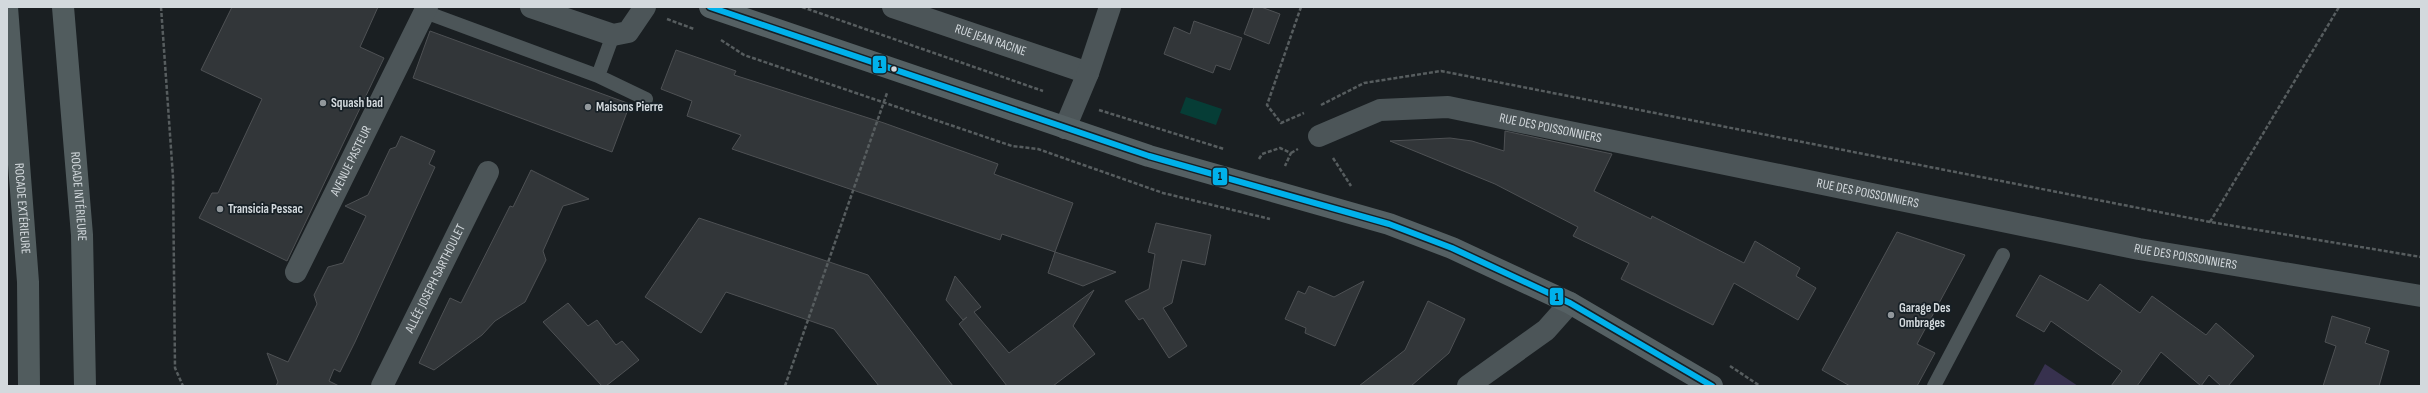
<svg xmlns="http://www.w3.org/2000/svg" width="2428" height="393" font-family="'Sofia Sans Condensed',sans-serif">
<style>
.green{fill:#37314e}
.water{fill:#063d36}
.building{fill:#323639;stroke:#4e5154}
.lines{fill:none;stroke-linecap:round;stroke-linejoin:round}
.path{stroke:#575d5f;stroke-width:2.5;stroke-dasharray:4 2;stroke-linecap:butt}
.service{stroke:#4c5558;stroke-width:14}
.minor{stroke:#4c5558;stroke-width:22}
.primary{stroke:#556063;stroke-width:22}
.motorway{stroke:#515c5e;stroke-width:22}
.bus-1-casing{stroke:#172026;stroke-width:9}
.bus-1{stroke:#00b1eb;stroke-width:6}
.bus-dot{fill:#d3d9dd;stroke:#172026;stroke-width:1.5}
.poi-dot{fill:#92989c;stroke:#172026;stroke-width:1.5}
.labels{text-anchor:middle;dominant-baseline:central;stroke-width:3.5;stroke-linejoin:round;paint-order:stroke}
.street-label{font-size:13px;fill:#d3d9dd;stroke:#172026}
.poi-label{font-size:13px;font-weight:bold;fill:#d3d9dd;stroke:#172026;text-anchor:start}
.line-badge{stroke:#172026;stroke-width:1.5}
.pale-badge-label{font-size:11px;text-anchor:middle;font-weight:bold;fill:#111}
</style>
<rect width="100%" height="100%" fill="#1a1f22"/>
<path class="green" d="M2045,364l33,22h-45z"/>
<path class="water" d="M1186,97l36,12 -6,16 -36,-12z"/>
<path class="building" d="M232,7h146l-18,40 24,11 -97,203 -88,-43 13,-25h6l44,-94 -61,-29z
M1254,7h7l19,7 -11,30 -25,-10z
M1194,21l48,17 -12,32 -14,-5 -3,8 -49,-19 10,-27 16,7z
M430,31l200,73 -18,48 -199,-74z
M676,50l60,21 -2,4 150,48 114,41 -4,10 79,29 -18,49 -53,-18 -2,6 -268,-91 9,-14 -54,-19 5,-15 -31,-12z
M1505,131l107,23 -18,37 57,28 1,-3 92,47 11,-22 45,27 -4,8 20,12 -18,32 -64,-37 -21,42 -92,-46 8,-16 -56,-27 5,-9 -83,-43 -105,-43 60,-3 22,3 32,10z
M401,136l34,15 -6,13 6,3 -80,175 -15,30 -6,-3 -5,12 10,5h-63l2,-4 -11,-29 21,9 29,-58 -3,-9 14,-28 15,-4 23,-47 -21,-10 23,-11 22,-46 6,-2z
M531,170l58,29 -26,7 -20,45 3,9 -21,42 -30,19 -13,14 -48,35 -15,-7 31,-65 11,5 49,-97 3,1z
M699,218l169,57 85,111h-74l-45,-57 -108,-37 -25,41 -56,-36z
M1156,223l55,12 -6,30 -23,-5 -10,43 -9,5 24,38 -18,12 -26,-40 -4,2 -14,-19 24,-12 6,-35 -7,-2z
M1897,232l68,23 -48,89 18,9 -18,33h-67l-28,-16z
M1055,252l61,20 -33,14 -35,-13z
M2040,275l48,26 12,-17 40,29 12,-17 54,39 10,-12 38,33 -26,30h-7l-12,-11 -8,11 -40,-34 -24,34h-26l11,-15 -71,-50 -7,11 -28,-16z
M955,276l26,31 -7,5 35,41 85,-63 -21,36 22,28 -42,32h-46l-48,-62 8,-7 -4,3 -17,-20z
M1364,281l-29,65 -30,-13 1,-5 -21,-9 13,-28 7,3 4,-8 25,11z
M1428,301l37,18 -16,34 -38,33h-52l46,-36z
M568,303l20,23 9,-6 19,25 6,-4 17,19 -33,26h-4l-59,-64z
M2332,316l38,12 -5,15 24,8 -10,35h-56l13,-40 -11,-4z"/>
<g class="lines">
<path class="path" d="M161,7l12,170 2,191 8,18
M802,7l241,84
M1301,7l-34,98 14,18 23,-10
M667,19l27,10
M721,40l23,15 268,91 26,3 125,44 107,26
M1321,105l43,-22 77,-12 769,151 211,35
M1099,110l125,39
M1291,153l7,-4
M1333,158l18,28
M1259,159l3,-5 18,-6 11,5 -6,13
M2210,222l129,-215
M1730,366l30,20
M785,386l102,-293"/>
<path class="service" d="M425,12l173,64 48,23
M598,76l15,-41
M1934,386l69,-131"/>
<g class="minor">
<path d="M531,7l82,28 15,-3 17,-25"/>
<path id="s1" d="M893,7l195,66"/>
<path d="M1065,128l23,-55 22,-66"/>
<path id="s2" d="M1319,136l61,-26 68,-3 691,142 282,47"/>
<path id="s3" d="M296,272l131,-265"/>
<path id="s4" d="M382,386l106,-214"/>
<path d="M1468,386l78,-56 24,-27"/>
</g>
<path class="primary" d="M710,7l439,149 240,68 63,24 118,55 142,83"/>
<g class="motorway">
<path id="s5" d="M7,7l21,275 1,104"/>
<path id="s6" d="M63,7l19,228 3,151"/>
</g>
<defs>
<path id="bus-1" d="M710,7l439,149 240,68 63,24 118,55 142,83"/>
</defs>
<use href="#bus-1" class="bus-1-casing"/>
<use href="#bus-1" class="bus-1"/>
</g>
<circle class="bus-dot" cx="894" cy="69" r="3.5"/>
<g class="poi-dot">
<circle cx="323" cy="103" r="4"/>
<circle cx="588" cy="107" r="4"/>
<circle cx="220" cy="209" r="4"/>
<circle cx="1891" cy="315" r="4"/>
</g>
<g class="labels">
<g class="street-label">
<text stroke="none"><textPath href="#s1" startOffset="103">RUE JEAN RACINE</textPath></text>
<text stroke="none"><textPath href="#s2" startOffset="239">RUE DES POISSONNIERS</textPath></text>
<text stroke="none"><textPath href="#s3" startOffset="124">AVENUE PASTEUR</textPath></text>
<text stroke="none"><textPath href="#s2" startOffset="563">RUE DES POISSONNIERS</textPath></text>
<text stroke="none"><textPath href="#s6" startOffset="190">ROCADE INTÉRIEURE</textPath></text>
<text stroke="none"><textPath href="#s5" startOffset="202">ROCADE EXTÉRIEURE</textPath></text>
<text stroke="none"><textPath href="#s2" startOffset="887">RUE DES POISSONNIERS</textPath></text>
<text stroke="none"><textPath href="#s4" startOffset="120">ALLÉE JOSEPH SARTHOULET</textPath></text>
</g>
<g class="poi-label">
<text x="331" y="103">Squash bad</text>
<text x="596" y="107">Maisons Pierre</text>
<text x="228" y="209">Transicia Pessac</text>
<text x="1899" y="308">Garage Des<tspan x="1899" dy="15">Ombrages</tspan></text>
</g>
</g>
<g class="line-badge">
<rect x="872" y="55" width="15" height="19" rx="4" fill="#00b1eb"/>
<rect x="1212" y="167" width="16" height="19" rx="4" fill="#00b1eb"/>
<rect x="1549" y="287" width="15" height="19" rx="4" fill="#00b1eb"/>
</g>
<g class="pale-badge-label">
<text x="880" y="68">1</text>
<text x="1220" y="180">1</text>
<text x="1557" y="301">1</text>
</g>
<rect width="2428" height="393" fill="none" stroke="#d3d9dd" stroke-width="16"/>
</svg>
